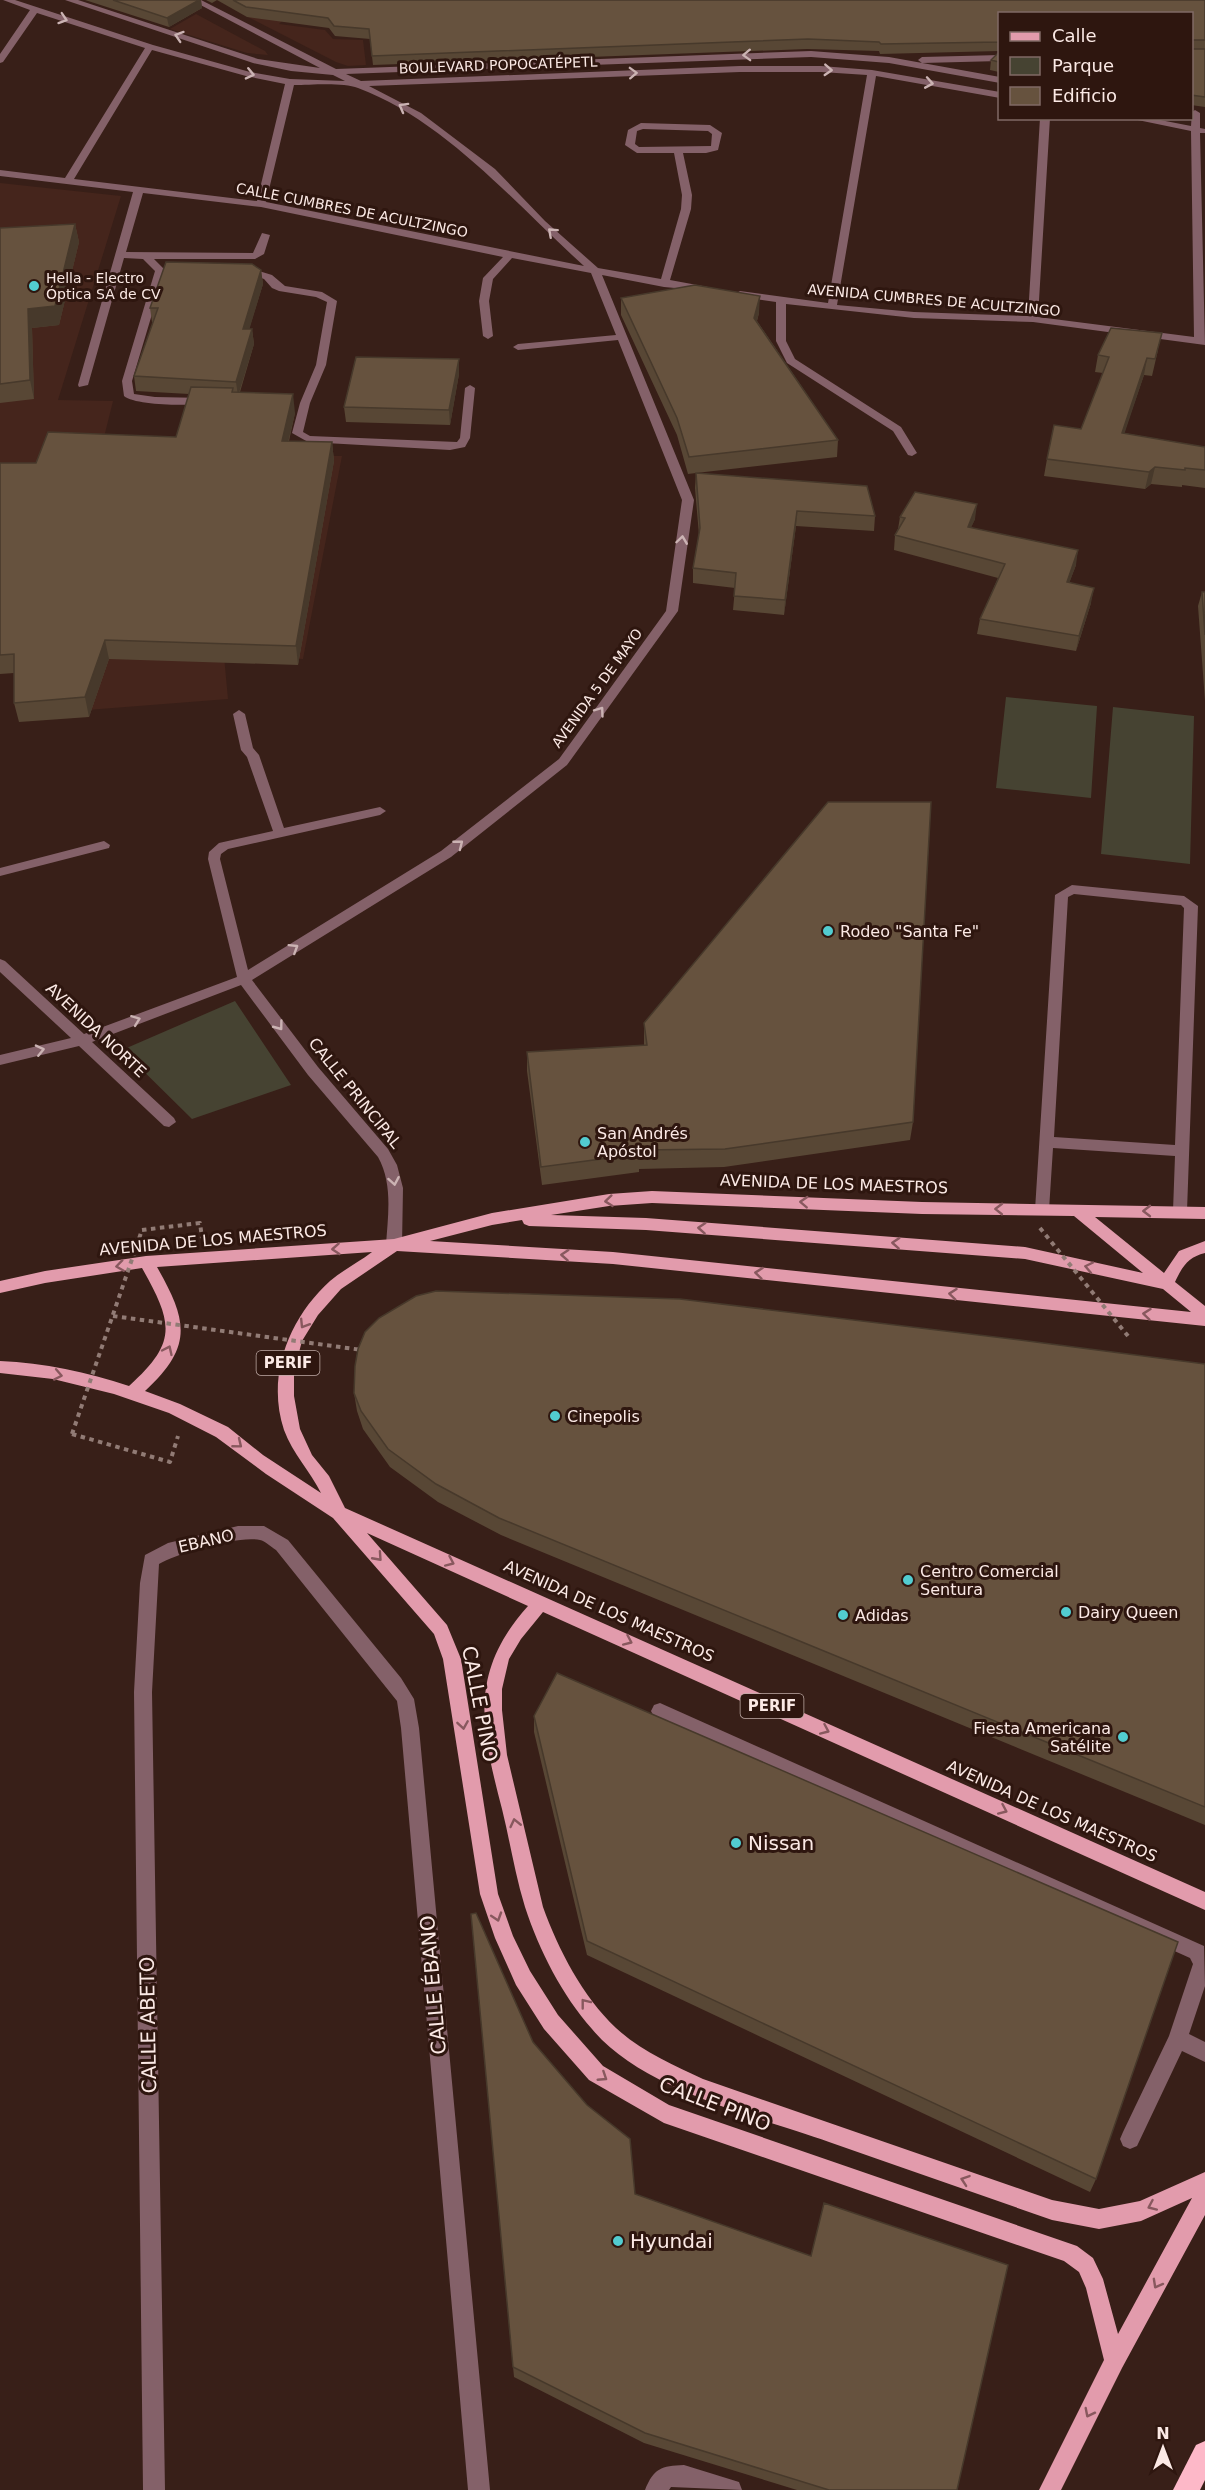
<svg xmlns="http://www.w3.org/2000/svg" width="1205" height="2490" font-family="'DejaVu Sans',sans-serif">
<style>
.built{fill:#45251c}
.green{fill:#464332}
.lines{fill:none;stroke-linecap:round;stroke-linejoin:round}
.path{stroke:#917b75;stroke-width:4;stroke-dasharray:4.5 4.5;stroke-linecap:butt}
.minor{fill:#846169;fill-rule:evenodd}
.major{fill:#e29bac;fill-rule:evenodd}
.highway{fill:#fdb8c8;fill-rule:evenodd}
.path-bridge{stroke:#917b75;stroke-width:4;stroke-dasharray:4.5 4.5;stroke-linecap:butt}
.wall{fill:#584735}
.shaded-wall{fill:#47392b}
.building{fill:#66523e;stroke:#47392b;stroke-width:1.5}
.oneway{stroke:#cbb3b3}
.oneway2{stroke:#88585e}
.poi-dot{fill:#52ccd0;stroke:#2e160f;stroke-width:2}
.labels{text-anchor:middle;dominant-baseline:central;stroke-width:6;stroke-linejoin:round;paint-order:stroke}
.far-street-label{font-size:14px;fill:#fbe9e5;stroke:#2e160f}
.far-poi-label{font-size:14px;fill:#fbe9e5;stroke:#2e160f;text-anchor:start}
.shield{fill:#2e160f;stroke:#beaaa5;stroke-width:1.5}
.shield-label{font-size:15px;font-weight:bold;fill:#fbe9e5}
.poi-label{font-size:16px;fill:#fbe9e5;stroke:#2e160f;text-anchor:start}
.street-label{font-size:16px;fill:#fbe9e5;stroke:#2e160f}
.near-street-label{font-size:20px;fill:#fbe9e5;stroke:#2e160f}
.near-poi-label{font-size:20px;fill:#fbe9e5;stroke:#2e160f;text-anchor:start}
</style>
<rect width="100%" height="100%" fill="#381f18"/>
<path class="built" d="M265,9l20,9 -6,6 46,6 8,9 30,1 3,25 -18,1 -12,-4 -88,-45z
M196,14l69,37 3,4 -21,-2 -77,-24z
M0,183l121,13 -63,204 55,1 -13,52 242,3 -39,203 -79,-3 4,43 -205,16 2,-47 -25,3z"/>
<path class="green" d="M1006,697l91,9 -6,92 -95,-10z
M1113,707l81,9 -4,148 -89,-10z
M235,1001l56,84 -99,34 -70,-69z"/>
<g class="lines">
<path class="path" d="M142,1230l58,-7 2,15
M72,1434l98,28 8,-26"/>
<path class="minor" d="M3,0h12l138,45 97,27 40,7 55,2 -12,-6 -42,-4 -38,-8 -188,-63h13l180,59 62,9 -129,-68h10l135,69 475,-18 78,6 111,20v6l-111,-20 -78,-6 -465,17 15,7 379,-15h81l51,4 128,22v6l-124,-22 -39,229 77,7 114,4 12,-198h10l-12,199 156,20 -3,-206 -63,-13h22l41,8 1,-14 3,-2 5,3v15l5,1v4h-5l5,212 -172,-23 -119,-4 -128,-14v37l9,18 106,68 16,26 -5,3 -4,-1 -15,-24 -106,-68 -11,-22v-39l-36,-5 -5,-3 5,-3 88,12 39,-228 -46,-3h-81l-371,14 52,27 74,56 50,52 53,47 63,11 20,-70 1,-14 -8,-42h-37l-12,-8 3,-15 13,-7 69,2 12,8 -4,17 -12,3h-23l9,42 -1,14 -21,71 38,7v4l-44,-4 -62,-12 92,225 -16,111 -111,154 -116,92 -199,123 66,87 70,82 9,16 6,23 -1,57 -3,4h-10l-3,-4c2,-30 7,-61 -8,-88l-70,-82 -67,-90 -149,57 82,76 2,4 -7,5 -5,-1 -85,-80 -79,19v-10l71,-17 -71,-66v-13l5,2 79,73 153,-57 -29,-118 1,-7 10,-9 54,-12 -26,-74 -6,-7 -8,-36 6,-4 6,4 8,34 6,7 25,73 96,-21 6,4 -6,4 -152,34 -7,5 -1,5 28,111 193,-119 118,-92 107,-148 16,-111 -64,-160 -100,10 -5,-3 5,-3 98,-9 -25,-62 -79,-15 -19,21 -4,22 4,35 -5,3 -5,-3 -4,-35 4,-23 20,-21 -242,-50 -118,-14 -17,59 127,1 9,-20 8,2 -6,19 -9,5h-101l9,9 20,-1 5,3 -5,3 -19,1 -32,107 2,13 21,3 50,1 5,3 -1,2c-17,3 -73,3 -85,-7l-2,-15 33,-110 -12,-12 -19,-1 -36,127 -9,2 -1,-2 55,-193 -133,-16v-6l65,8 80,-130 -108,-35 -34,49 -3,1v-9l30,-44zM152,50l94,26 39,8 -28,117 -183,-22zM294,85c17,0 49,-3 64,3 88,33 157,116 226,178l-318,-64zM643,129l65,2 4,3 -1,12 -72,1 -4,-3 2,-13z
M1000,55v6l-78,2 -4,-3 4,-3z
M243,266l29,9 13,11 37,6 15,9 -11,64 -16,38 -7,29 7,4 147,6 3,-4 5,-50 5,-3 5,3 -5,50 -5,9 -15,3 -142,-8 -16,-9 8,-30 16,-38 11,-63 -11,-5 -37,-6 -7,-3 -8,-9 -24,-8v-4z
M104,841l6,4 -1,3 -109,28v-8z
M1072,885l112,11 14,10 -11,305 -2,4h-10l-2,-4 2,-55 -122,-8 -4,62 -2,4h-10l-2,-4 20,-315zM1074,894l107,11 3,3 -9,237 -121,-8 14,-240z
M238,1526h26l24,14 113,138 13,21 5,29 71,762h-22l-67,-762 -4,-27 -121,-151c-5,-3 -11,-9 -16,-10 -21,-5 -83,13 -101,24l-7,128 13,798h-22l-9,-798 6,-109 5,-28 23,-12z
M660,1703l544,243 1,40 -16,48 16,8v20l-23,-11 -45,95 -7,3 -7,-3 -3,-7 3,-7 46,-96 24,-72 -3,-6 -536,-241 -3,-6 3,-6z
M684,2465l55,17 3,8 -71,-3 -2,3h-24c9,-22 16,-24 39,-25z"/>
<path class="major" d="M652,1191l270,11 283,5v12l-110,-2 69,56 15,-22 26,-10v12c-17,4 -23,14 -30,29l30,24v20l-592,-62 -216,-13 -56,38 -23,26 -16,26 -8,30v25l6,33 12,26 17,21 16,32 860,384v18l-662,-298 -22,27 -12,20 -7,30v21l5,45 36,152c15,42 40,90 73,121 25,23 57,37 87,51l349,121 47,9 41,-8 65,-29v43l-83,153 -61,122h-22l65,-130 -18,-72 -7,-16 -15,-11 -400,-138 -75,-43 -45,-51 -28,-44 -21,-47 -15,-44 -37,-235 -9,-25 -101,-116 -67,-44 -50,-37 -47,-24 -55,-19 -61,-15 -53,-6v-12c44,2 87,11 129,25 49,-44 44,-63 13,-118l-97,15 -45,10v-12l45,-10 101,-15 248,-17 98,-26 117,-19zM652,1203l270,11 152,2 69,57 -118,-26 -379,-29 -95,-3 58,-9zM522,1220l2,4 5,2 117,4 379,29 138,30 28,23 -578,-60 -183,-11 62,-16zM372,1252c-13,10 -29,18 -42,29 -41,37 -64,95 -46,149 9,24 26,41 37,63l-58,-38 -35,-28 -48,-23 -35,-13c49,-45 42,-71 12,-124zM367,1533l161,73c-60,67 -47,122 -26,203 8,32 13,66 23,98 14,43 37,88 67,122 49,60 165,88 237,113 74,26 149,52 223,78l47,9 42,-8 51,-23 -74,136 -15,-55 -10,-21 -16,-12 -408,-141 -66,-39 -45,-51 -28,-44 -17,-35 -15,-42 -37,-235 -14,-34z"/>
<path class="highway" d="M1205,2441v39l-5,10h-27l23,-45z"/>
<path class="path-bridge" d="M1040,1228l88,108
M113,1316l249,34
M72,1434l70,-204"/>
</g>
<path class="wall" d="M85,0h116l1,8 -33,19z
M206,0h999v107l-14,-2v-91h-192v37l-119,3 -1,-3 -72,-2 -434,16 -3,-26 -35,-3 -6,-8 -82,-11 -30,-17 -5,3z
M999,53v19l-9,-2 1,-10z
M75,224l4,18 -20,83 -27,3 2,71 -34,4v-175z
M261,270l2,14 -14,45h3l2,15 -14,48 55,21 -6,28 43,1 2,19 -36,204 -189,-6 -20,58 -70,5 -5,-19v-30l-14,1v-211h36l140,-26 13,-43 -53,-3 -2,-15 19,-54h-1l-2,-14z
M621,298l138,15 -2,8 81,119 -1,17 -141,16 179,43 -1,15 -78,-5 -12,89 -51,-5 2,-22 -42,-5v-15l6,-33 -4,-47 1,-15 -8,1 -11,-39 -56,-120z
M1158,350l-6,26 -8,-1 -20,58 81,14v41l-23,-3v2l-31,-3 -6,5 -101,-13 3,-17 34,-30 22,-56 -8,-1 3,-17z
M459,359v15l-9,51 -104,-3 -2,-15z
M900,517l75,2 -4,8 105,38 -7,18 22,20 -15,48 -99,-17 3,-15 18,-41 -104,-28 1,-15 3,-6z
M1202,592h3v109l-7,-95z
M644,1023l269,99 -3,18 -186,27 -85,2v3l-97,13 -15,-114v-19l117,-7z
M1205,1364v461l-704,-290 -63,-33 -48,-35 -27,-38 -6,-18 -3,-18z
M534,1716l562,463 -6,13 -503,-237 -53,-223z
M471,1914l62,128 102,152 322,296h-160l-153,-47 -130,-66z"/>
<path class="shaded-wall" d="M199,0h2l1,8 -33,19 -2,-9z
M75,224l4,18 -20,83 -27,3 2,71 -4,-19 -2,-71z
M261,270l2,14 -18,60 -2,-15z
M760,296l-1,17 -6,22 1,-17z
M252,329l2,15 -16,52 -2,-14z
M1147,358l-3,17 -25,75 3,-17z
M459,359v15l-9,51 -1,-15z
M293,394l2,19 -11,46 -2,-18z
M332,442l2,19 -36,204 -2,-19z
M1155,467l-4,17 -6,5 4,-17z
M977,504l-2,15 -10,22 3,-14z
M797,511l-1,15 -12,89 1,-15z
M1078,550l-2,15 -12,32 3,-15z
M1094,588l-3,15 -15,48 3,-15z
M105,640l4,19 -20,58 -4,-20z"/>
<path class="building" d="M113,0h86l-32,18z
M233,0h972v40h-13v9h13v48l-14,-2v-81h-192v28l-118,2 -2,-2 -71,-3 -436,17 -3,-27 -35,-3 -6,-8 -82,-11z
M999,53v9l-8,-2 6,-6z
M75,224l-20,82 -27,3 2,71 -30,4v-156z
M166,262l86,2 9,6 -18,59h9l-16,53 -102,-6 24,-68h-8z
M695,285l65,11 -6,22 84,122 -149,17 -12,-39 -56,-120z
M1111,328l51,5 -7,26 -8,-1 -25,75 83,14v23l-20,-2v2l-30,-3 -6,5 -102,-13 7,-34 27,4 28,-72 -11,-2z
M356,357l103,2 -10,51 -105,-3z
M191,387l42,1 -1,4 61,2 -11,47 50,1 -36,204 -191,-6 -20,57 -71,6v-49l-14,1v-192h36l12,-31 128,5z
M696,473l171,13 8,30 -78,-5 -12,89 -51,-4 2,-23 -43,-5 7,-40z
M915,492l62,12 -9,23 110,23 -11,32 27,6 -15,48 -99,-17 25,-55 -110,-29 10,-17 -5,-1z
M1202,592h3v43z
M828,802h103l-18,320 -188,27 -86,1v4l-98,13 -14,-115 120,-7 -3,-22z
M436,1291l244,8 340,41 185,24v443l-706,-289 -63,-34 -48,-35 -27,-38 -7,-18 1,-27 3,-17 7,-17 14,-14 37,-22z
M557,1673l621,269 -82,237 -509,-238 -53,-225z
M476,1913l57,129 54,63 43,34 5,55 176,62 13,-53 184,62 -51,225h-128l-184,-57 -132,-66 -42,-453z"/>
<defs><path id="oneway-chevron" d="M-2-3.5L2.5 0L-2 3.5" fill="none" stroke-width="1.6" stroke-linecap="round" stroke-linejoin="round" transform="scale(1.5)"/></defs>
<g class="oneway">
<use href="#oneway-chevron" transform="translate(63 19) rotate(18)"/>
<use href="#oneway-chevron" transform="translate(179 36) rotate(-162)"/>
<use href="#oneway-chevron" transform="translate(747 55) rotate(178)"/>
<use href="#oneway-chevron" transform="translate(828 70) rotate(3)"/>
<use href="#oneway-chevron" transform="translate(633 73) rotate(-2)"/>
<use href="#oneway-chevron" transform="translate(250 74) rotate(13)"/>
<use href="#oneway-chevron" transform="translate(929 83) rotate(10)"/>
<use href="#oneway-chevron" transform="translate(403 107) rotate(-151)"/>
<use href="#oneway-chevron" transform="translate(552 232) rotate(-138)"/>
<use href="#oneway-chevron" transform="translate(682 540) rotate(-82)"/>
<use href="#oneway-chevron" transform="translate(600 711) rotate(-54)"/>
<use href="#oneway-chevron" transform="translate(459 844) rotate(-38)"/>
<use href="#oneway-chevron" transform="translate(294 948) rotate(-32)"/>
<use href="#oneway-chevron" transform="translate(136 1020) rotate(-21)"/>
<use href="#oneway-chevron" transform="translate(279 1026) rotate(53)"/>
<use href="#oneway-chevron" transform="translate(40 1050) rotate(-13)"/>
<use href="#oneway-chevron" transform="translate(394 1181) rotate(80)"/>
</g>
<g class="oneway2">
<use href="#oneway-chevron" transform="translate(609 1201) rotate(174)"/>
<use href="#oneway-chevron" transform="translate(804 1202) rotate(-177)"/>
<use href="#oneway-chevron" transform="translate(999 1209) rotate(-179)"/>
<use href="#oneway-chevron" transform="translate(1147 1211) rotate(180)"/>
<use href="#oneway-chevron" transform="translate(702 1228) rotate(-176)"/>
<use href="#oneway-chevron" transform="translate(896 1243) rotate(-176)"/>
<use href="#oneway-chevron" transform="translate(336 1249) rotate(176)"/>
<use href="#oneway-chevron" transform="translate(565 1255) rotate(-176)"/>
<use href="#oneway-chevron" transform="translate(120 1266) rotate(172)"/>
<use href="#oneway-chevron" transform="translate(1089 1267) rotate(-168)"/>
<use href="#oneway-chevron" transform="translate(759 1273) rotate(-174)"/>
<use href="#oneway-chevron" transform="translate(953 1294) rotate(-174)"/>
<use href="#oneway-chevron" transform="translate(1147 1314) rotate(-174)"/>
<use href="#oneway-chevron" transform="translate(304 1324) rotate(122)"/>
<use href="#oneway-chevron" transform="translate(168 1350) rotate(-65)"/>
<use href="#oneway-chevron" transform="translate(58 1375) rotate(11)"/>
<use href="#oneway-chevron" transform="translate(238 1444) rotate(39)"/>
<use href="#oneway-chevron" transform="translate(378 1557) rotate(48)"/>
<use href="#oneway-chevron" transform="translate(450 1562) rotate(24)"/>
<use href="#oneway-chevron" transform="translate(628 1641) rotate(24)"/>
<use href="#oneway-chevron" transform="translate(463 1725) rotate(81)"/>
<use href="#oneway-chevron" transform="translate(825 1730) rotate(24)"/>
<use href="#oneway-chevron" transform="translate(1003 1810) rotate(24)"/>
<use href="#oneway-chevron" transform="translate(515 1823) rotate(-103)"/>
<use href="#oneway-chevron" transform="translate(497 1917) rotate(72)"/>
<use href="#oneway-chevron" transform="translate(585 2003) rotate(-128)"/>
<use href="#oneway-chevron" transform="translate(603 2077) rotate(33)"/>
<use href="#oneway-chevron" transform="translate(965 2180) rotate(-161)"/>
<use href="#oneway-chevron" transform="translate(1152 2206) rotate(156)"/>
<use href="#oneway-chevron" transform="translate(1157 2284) rotate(119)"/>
<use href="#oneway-chevron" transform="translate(1089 2413) rotate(117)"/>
</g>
<g class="poi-dot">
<circle cx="34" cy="286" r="6"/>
<circle cx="828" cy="931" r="6"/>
<circle cx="585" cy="1142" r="6"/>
<circle cx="555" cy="1416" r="6"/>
<circle cx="908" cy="1580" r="6"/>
<circle cx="1066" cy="1612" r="6"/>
<circle cx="843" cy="1615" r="6"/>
<circle cx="1123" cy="1737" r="6"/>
<circle cx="736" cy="1843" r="6"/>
<circle cx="618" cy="2241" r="6"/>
</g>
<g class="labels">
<g class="far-street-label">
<text transform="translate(498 65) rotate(-2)">BOULEVARD POPOCATÉPETL</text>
<text transform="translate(352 210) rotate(11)">CALLE CUMBRES DE ACULTZINGO</text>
<text transform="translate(934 300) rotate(5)">AVENIDA CUMBRES DE ACULTZINGO</text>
<text transform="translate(597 688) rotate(-54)">AVENIDA 5 DE MAYO</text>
</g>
<g class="far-poi-label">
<text x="46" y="278">Hella - Electro<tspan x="46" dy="16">Óptica SA de CV</tspan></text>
</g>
<g class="shield">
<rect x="256.5" y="1351" width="63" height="24" rx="4.5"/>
<rect x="740.5" y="1694" width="63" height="24" rx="4.5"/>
</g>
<g class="shield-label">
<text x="288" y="1363">PERIF</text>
<text x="772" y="1706">PERIF</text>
</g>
<g class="poi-label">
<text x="840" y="931">Rodeo "Santa Fe"</text>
<text x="597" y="1133">San Andrés<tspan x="597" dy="18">Apóstol</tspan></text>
<text x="567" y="1416">Cinepolis</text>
<text x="920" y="1571">Centro Comercial<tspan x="920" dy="18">Sentura</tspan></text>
<text x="1078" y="1612">Dairy Queen</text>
<text x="855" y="1615">Adidas</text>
<text x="1111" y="1728" text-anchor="end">Fiesta Americana<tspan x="1111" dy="18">Satélite</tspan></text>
</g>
<g class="street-label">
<text transform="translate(96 1030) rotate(43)">AVENIDA NORTE</text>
<text transform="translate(355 1093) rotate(51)">CALLE PRINCIPAL</text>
<text transform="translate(834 1184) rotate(2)">AVENIDA DE LOS MAESTROS</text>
<text transform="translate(213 1240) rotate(-5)">AVENIDA DE LOS MAESTROS</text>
<text transform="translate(206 1541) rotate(-13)">EBANO</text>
<text transform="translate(609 1611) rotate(24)">AVENIDA DE LOS MAESTROS</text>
<text transform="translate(1052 1811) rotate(24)">AVENIDA DE LOS MAESTROS</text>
</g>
<g class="near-street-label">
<text transform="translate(480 1704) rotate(79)">CALLE PINO</text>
<text transform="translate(433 1985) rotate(-95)">CALLE ÉBANO</text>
<text transform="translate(148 2025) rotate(-91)">CALLE ABETO</text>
<text transform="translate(715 2104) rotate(21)">CALLE PINO</text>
</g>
<g class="near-poi-label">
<text x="748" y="1843">Nissan</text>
<text x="630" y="2241">Hyundai</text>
</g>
</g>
<rect x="998" y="12" width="195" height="108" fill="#2e160f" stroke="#806a65" stroke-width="1.5"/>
<rect x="1010" y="32" width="30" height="9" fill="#e29bac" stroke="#806a65" stroke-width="1.5"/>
<text x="1052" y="42" font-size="18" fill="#fbe9e5">Calle</text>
<rect x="1010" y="57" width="30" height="18" fill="#464332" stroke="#806a65" stroke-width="1.5"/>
<text x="1052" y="72" font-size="18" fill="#fbe9e5">Parque</text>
<rect x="1010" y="87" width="30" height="18" fill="#66523e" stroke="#806a65" stroke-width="1.5"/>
<text x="1052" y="102" font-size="18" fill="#fbe9e5">Edificio</text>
<g transform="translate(1163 2448)" stroke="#2e160f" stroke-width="4.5" paint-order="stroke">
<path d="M0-4.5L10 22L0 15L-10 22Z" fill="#fbe9e5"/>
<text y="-9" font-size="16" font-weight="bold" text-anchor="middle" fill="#fbe9e5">N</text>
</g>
</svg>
